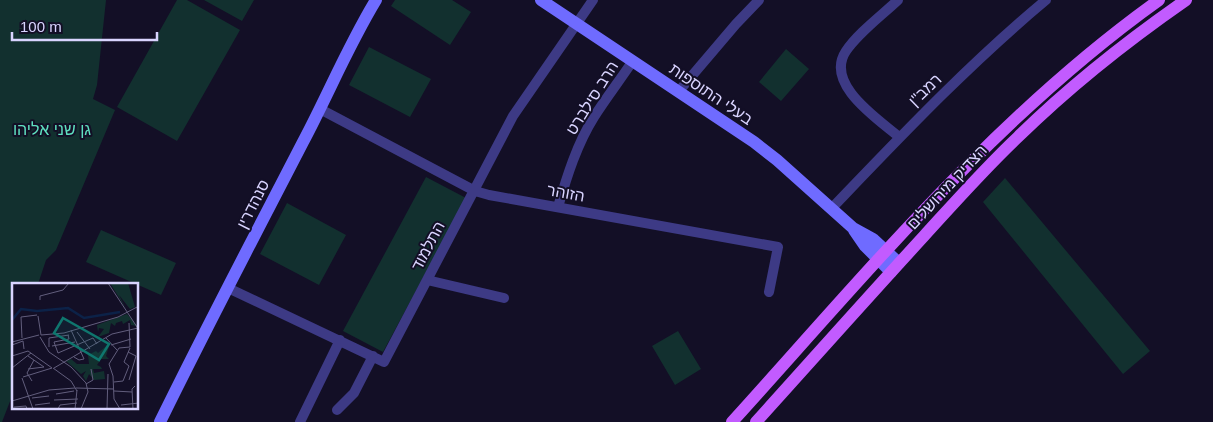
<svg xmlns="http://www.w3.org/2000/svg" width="1213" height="422" font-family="Helvetica,'Noto Sans Hebrew',sans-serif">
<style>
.green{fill:#12302f}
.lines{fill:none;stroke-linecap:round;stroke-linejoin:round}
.street{stroke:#3d3a85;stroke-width:10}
.secondary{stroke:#6f6bff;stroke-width:12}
.primary{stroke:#c25bff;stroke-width:12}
.labels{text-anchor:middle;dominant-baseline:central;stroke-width:4;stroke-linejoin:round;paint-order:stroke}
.street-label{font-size:16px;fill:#d9d4ff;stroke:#130f26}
.park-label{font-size:16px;fill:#5fe0c0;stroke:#130f26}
.inset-river{fill:none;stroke:#0c2248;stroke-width:2.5}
.inset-road{fill:none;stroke:#625e7d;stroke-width:1}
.view{fill:#0f766e;fill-opacity:0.15;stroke:#0f766e;stroke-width:2.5}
.inset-edge{fill:none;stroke:#d9d4ff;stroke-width:2.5}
</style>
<rect width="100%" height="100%" fill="#130f26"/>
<path class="green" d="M0,0h106l-9,85 -4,14 22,11 -59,140 -10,10 -8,24h-24v107l-12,31h-2z
M177,0h10l53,30 -63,111 -60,-34z
M204,0h50l-12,21z
M395,0h57l19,12 -21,33 -59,-39z
M369,47l62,32 -21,38 -61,-32z
M786,49l23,20 -28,32 -22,-19z
M426,177l40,21 -83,154 -40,-21z
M1005,178l145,173 -27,23 -140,-172z
M287,203l59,32 -27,50 -59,-31z
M101,230l75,33 -15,32 -75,-33z
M678,331l23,38 -26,16 -23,-39z"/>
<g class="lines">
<path class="street" d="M898,0c-17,16 -40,33 -52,51 -22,33 32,68 53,86
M679,91l57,-67 23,-24
M320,109l155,82 14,4 289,52 -9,45
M558,207c9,-31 19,-63 36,-90 12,-19 26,-37 38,-55
M832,208c69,-72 137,-144 214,-208
M427,280l77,18
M228,288l156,74 129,-246 80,-116
M337,410l17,-17 19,-37
M300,422l40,-82"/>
<path class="secondary" d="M541,0l213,142 23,18 76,68 20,11 26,24
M854,230l11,16 26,26
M160,422c46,-94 95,-187 143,-280 25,-47 45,-96 73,-142"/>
<path class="primary" d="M732,422c134,-148 263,-305 427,-422
M756,422c56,-62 112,-125 168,-186 31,-34 61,-68 94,-99 52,-51 109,-96 168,-137"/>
</g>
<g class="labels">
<g class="street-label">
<text transform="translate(925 90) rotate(-44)">רמב"ן</text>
<text transform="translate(711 94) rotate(34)">בעלי התוספות</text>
<text transform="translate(592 98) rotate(-58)">הרב סילברט</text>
<text transform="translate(947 187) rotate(-47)">הצדיק מירושלים</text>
<text transform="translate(566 193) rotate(10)">הזוהר</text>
<text transform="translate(253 204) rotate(-63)">סנהדרין</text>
<text transform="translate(428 246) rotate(-62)">התלמוד</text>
</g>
<g class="park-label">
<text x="52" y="129">גן שני אליהו</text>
</g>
</g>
<g transform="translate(12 283)">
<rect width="126" height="126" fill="#130f26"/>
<path d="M98,0h18l7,24 -5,2 -11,-14 7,14zM115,31l10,12 -6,-1 -1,-5 -7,4 -1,-3 -6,2 -1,3 -4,-3 -2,10 -11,4 6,-8 -5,-1 -1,4 -1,-7zM98,60l-4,13 3,3h-8l-4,6 4,2 1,2h-9l1,4 10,-2 1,8 -11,1 -5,-6 -3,7 -3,-5 3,-5 -5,3 -15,-13 5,-2 6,5h12l-1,-9 8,-4 2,2z" fill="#12302f"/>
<path class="inset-river" d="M0,37l9,-11 16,2 31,-3 16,10 36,-6"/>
<path class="inset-road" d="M96,0l31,47M28,17v-4l23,-6 6,-7M26,33l3,19M117,40l1,24M59,47l13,29 -5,1 -5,-3M65,49l13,17M29,52l23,-2 54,-16 21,-11M56,52l1,4 -15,3 4,11 35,-15 4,6M28,54l9,15 22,15 15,16 2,9 -7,17M10,55l-1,-21 16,-2M94,55l11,12M0,59l27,-7M0,62l11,-4 1,8M99,62l20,-6M40,63l23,-4M37,64v-9l20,-3M116,69l8,4 -7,24M0,73l16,-5 24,17M16,73l16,11M0,85l19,-15M41,85l18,13 6,10M42,85l58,-34 26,-6M16,86l16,-2M11,94l29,-9M10,95l11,31M20,98l-5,-8 7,-13M102,99l9,-1 6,-15 -5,-4 6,-14M74,101l7,-4 -2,-11M64,105l38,1M102,108l18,1M44,111l18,-3M20,115l17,-2M42,117l24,-1M0,118l37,-11 26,-2M23,122l15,-2M109,122l18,-2M2,124l12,-1 1,3M46,126l2,-4 17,-2M63,126l2,-19M95,126l1,-35M108,126l-6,-10 -1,-23 -4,-12 10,-16 11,-1M121,126l-1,-20 3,-3"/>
<path class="view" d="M51,35l46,26 -10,16 -45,-27z"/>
<rect width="126" height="126" class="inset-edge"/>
</g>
<path d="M12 32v8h145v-8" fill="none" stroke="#d9d4ff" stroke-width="2.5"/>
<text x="20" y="32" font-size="15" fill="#d9d4ff" stroke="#130f26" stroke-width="4" paint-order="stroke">100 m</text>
</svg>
